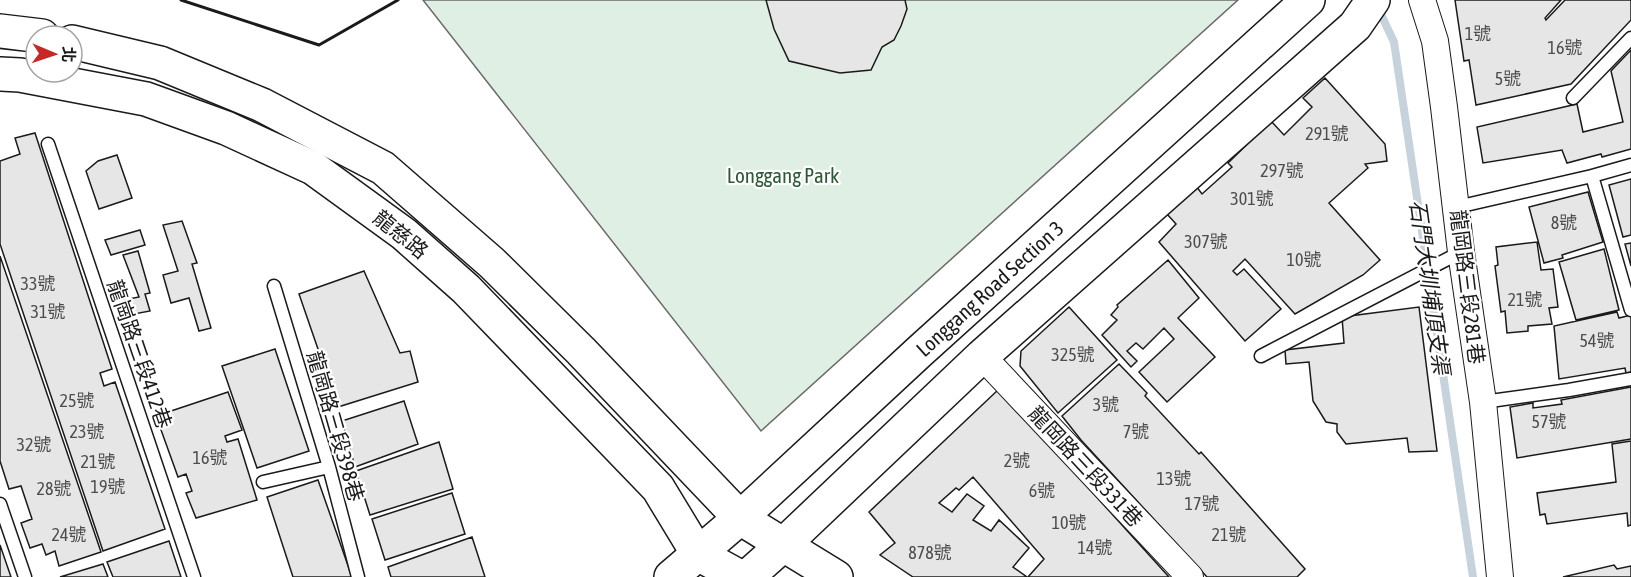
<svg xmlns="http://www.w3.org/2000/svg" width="1631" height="577" font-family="'Asap Condensed','Noto Sans TC',sans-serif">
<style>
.green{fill:#e0efe3;stroke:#6a6a6a;stroke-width:1.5}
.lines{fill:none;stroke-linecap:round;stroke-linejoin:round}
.stream{stroke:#c6d2dc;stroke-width:8}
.building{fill:#e6e6e6;stroke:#1a1a1a;stroke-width:1.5}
.lane-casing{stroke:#1a1a1a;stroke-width:15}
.street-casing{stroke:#1a1a1a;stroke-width:28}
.secondary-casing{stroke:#1a1a1a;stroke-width:36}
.lane{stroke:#fff;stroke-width:12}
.street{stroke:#fff;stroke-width:26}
.secondary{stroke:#fff;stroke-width:33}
.wall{stroke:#1a1a1a;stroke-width:3}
.labels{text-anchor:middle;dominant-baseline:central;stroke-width:4.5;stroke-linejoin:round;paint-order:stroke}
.number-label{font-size:18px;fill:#4d4d4d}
.park-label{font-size:21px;fill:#2b5a34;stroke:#fff}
.street-label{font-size:21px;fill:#1a1a1a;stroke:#fff}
.water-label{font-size:22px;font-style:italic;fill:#1a1a1a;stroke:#fff}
</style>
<rect width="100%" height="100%" fill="#fff"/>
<path class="green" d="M423,0h815l-477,431z"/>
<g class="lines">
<path class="stream" d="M1377,6l17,36 79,535"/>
</g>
<path class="building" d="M766,0h139l2,9 -6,17 -7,14 -12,7 -11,23 -31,3 -51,-12 -15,-32z
M1455,0h106l-16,18 1,2 19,-20h66v20l-60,64 -95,21 -7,-45 -5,1z
M1631,50v99l-29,8 -1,-3 -34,9 -5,-13 -79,13 -6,-36 100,-23 6,28 40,-10 -12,-51z
M1325,78l60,66 2,17 -22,3 3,4 -39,35 51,57 -17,15 -68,39 -50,-55 -12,12 4,4 7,-6 37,40 -36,32 -86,-99 17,-18 -9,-10 29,-28 6,8 30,-27 -4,-4 43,-42 13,14 28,-28 -9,-9z
M35,133l77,236 -12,4 4,13 11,-4 50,147 -62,22 -103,-307v-83l20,-7 -5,-16z
M117,155l15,43 -33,11 -13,-38 12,-10z
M1631,179v56l-8,2 -14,-52z
M1588,192l15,50 -41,13 1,3 -19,5 -15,-56z
M182,221l15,42 -5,1 19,64 -12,3 -10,-33 -18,5 -8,-28 15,-4 -15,-46z
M140,230l5,15 -34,10 -6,-15z
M1537,242l4,28 12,-1 5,38 -9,1 3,16 -24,2v5l-21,2 -2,-22 -4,1 -6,-46 3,-1 -2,-18z
M1631,243v23l-6,-22z
M1604,249l15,61 -43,10 -17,-58z
M138,251l12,42 -5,1 5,17 -21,4 -5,-15 15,-3 -16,-42z
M0,256l101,296 -42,14 -4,-15 -9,4 -4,-11 -12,4 -9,-25 11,-4 -11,-33 -12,3 -9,-28z
M1168,260l31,38 -21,20 37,39 -48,45 -28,-30 35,-33 -10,-11 -21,21 -7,-6 -9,8 10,10 -6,6 -29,-32 15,-15 -6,-5 7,-8 -1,-2z
M364,271l36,82 10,-2 8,31 -80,25 -39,-113z
M1069,307l48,53 -59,53 -38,-47 1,-15z
M1419,307l18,144 -28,1 -2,-14 -61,6 -9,-12v-8l-11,-2 -13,-21 -4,-39 -23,2 -1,-14 59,-7 -2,-26z
M1617,312l2,6 12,-3v57l-5,1 -1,-5 -66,11 -5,-53z
M275,349l34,102 -52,17 -35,-102z
M1119,364l28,29 -2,3 54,58 2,-2 104,117 -8,8h-90l-126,-137 -19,-24z
M1631,387v52l-114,19 -7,-51 23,-4v5l29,-4 -1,-4z
M999,389l170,188h-141l16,-18 -71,-82 -14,13 -3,-2 -17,15 13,9 15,-18 17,12 -11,14 18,11 8,-11 30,28 -16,19 14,10h-114l-33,-22 15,-12 -26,-31z
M228,392l14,38 -17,6 2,6 11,-3 19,61 -61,18 -10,-25 6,-2 -6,-17 -8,3 -22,-61z
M404,401l14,43 -63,23 -13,-46z
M1631,441v84l-3,1 -1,-13 -80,11 -2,-10 -5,1 -3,-22 79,-11 -4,-38z
M439,442l14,47 -83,26 -14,-44z
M318,480l34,97h-59l-26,-80z
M452,493l13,41 -80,26 -13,-41z
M472,537l13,40h-94l-3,-10z
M169,541l12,36h-68l-6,-15z
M0,545l11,32h-11z
M103,564l5,13h-48z
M1614,565l3,4 14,-3v11h-68z"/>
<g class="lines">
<defs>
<path id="lane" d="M1573,98l58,-60
M48,144l146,433
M1592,176l39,134
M1457,207l135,-31 39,-11
M274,286l55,181 29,110
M1261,356l200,-104
M1483,402l86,-12 62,-11
M263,482l66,-15
M0,504l25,73"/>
<path id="street" d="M1422,0l13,41 9,66 17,145 22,150 17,175
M982,356l208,221"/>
<g id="secondary">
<path d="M0,31l42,5"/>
<path d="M72,42l88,21 102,42 121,63 109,95 89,88 159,167 96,59"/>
<path d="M0,74l20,1 126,24 80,29 87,40 91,66 62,55 192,199 40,66 42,23"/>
<path id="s1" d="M671,577l69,-59 179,-166 389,-352"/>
<path d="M747,577l37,-33 198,-188 373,-330 18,-26"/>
</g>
</defs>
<use href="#lane" class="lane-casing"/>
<use href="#street" class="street-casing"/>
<use href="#secondary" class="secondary-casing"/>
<use href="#lane" class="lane"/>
<use href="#street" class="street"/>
<use href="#secondary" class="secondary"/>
<path class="wall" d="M181,0l138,45 79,-45"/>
</g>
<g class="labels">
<g class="number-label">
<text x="1478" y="33">1號</text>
<text x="1565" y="47">16號</text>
<text x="1508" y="78">5號</text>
<text x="1327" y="133">291號</text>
<text x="1282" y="170">297號</text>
<text x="1252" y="198">301號</text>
<text x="1564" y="222">8號</text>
<text x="1206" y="241">307號</text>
<text x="1304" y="259">10號</text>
<text x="38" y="283">33號</text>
<text x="1525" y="299">21號</text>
<text x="48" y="311">31號</text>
<text x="1597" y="340">54號</text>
<text x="1073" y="354">325號</text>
<text x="77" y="400">25號</text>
<text x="1106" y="404">3號</text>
<text x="1549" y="421">57號</text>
<text x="87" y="431">23號</text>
<text x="1136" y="431">7號</text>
<text x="34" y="444">32號</text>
<text x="210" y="457">16號</text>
<text x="1017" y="460">2號</text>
<text x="98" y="461">21號</text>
<text x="1174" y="478">13號</text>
<text x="108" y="486">19號</text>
<text x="54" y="488">28號</text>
<text x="1042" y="490">6號</text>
<text x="1202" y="503">17號</text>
<text x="1069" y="522">10號</text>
<text x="69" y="534">24號</text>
<text x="1229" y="534">21號</text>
<text x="1095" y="547">14號</text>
<text x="930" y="552">878號</text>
</g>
<g class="park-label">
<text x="783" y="175">Longgang Park</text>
</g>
<g class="street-label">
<text transform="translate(401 234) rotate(39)">龍慈路</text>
<text transform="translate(1468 287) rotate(83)">龍岡路三段281巷</text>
<text stroke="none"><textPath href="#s1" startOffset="430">Longgang Road Section 3</textPath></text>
<text transform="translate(140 354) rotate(71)">龍崗路三段412巷</text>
<text transform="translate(336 426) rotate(74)">龍崗路三段398巷</text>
<text transform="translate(1086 466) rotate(47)">龍岡路三段331巷</text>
</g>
<g class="water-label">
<text transform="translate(1430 287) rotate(82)">石門大圳埔頂支渠</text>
</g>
</g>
<g transform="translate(54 54) rotate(92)"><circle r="28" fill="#ffffff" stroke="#a3a3a3" stroke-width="1.5"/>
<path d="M0-4.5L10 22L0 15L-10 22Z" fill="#c62828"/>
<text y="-9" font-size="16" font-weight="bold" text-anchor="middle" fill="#1a1a1a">北</text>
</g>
</svg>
